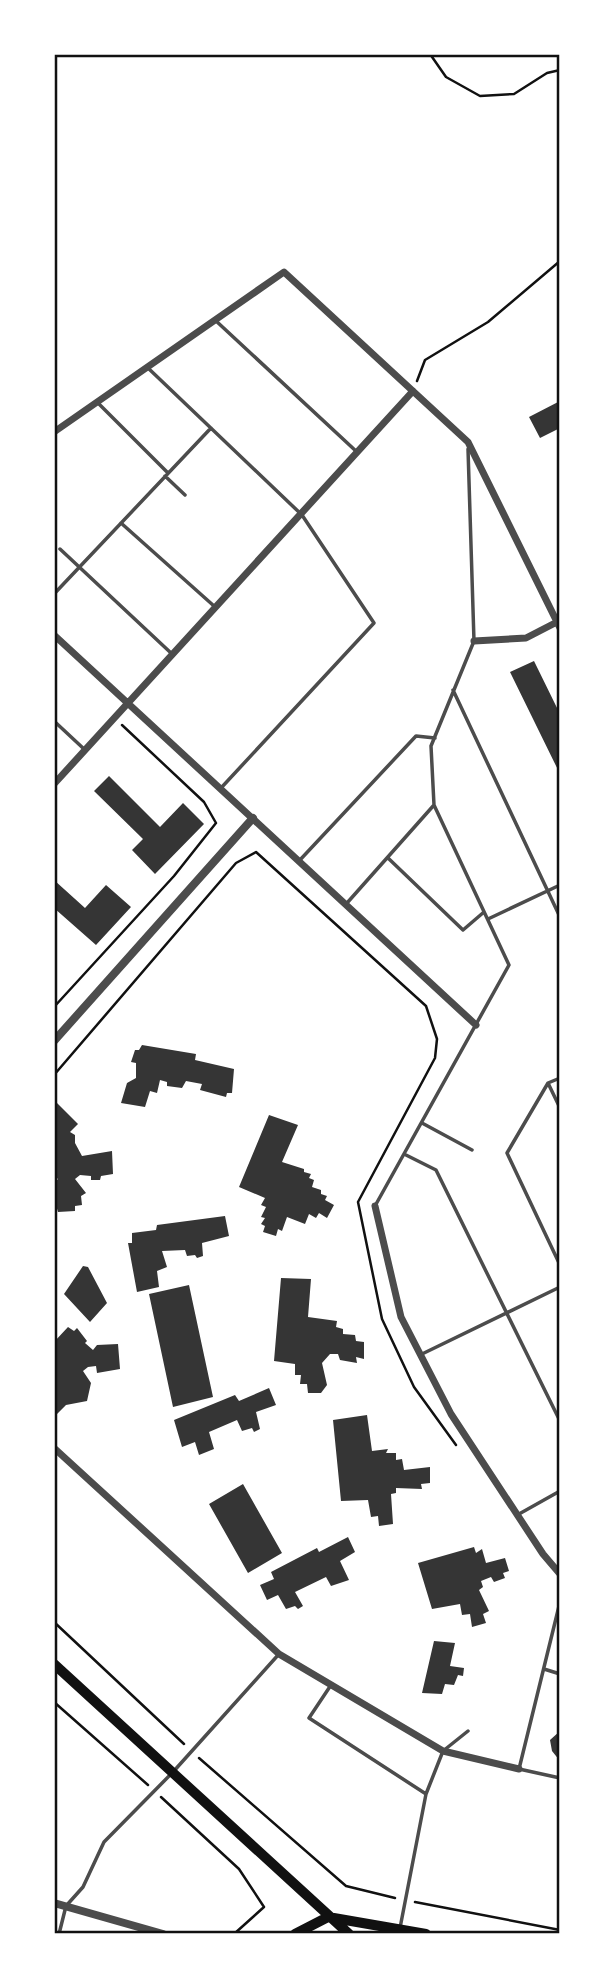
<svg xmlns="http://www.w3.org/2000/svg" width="614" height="1988" font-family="'DM Sans',sans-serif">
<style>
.building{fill:#353535}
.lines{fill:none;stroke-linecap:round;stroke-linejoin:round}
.path{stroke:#111;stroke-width:2.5}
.service{stroke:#4c4c4c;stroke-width:3.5}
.minor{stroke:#4c4c4c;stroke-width:7}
.tertiary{stroke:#4c4c4c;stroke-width:8}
.secondary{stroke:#111;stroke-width:10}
.neatline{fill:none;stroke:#111;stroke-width:2.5}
</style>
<rect width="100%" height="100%" fill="#fff"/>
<path class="building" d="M560,401v27l-20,10 -11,-21z
M534,661l26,53v60l-50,-102z
M109,776l51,51 23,-24 21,21 -49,50 -23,-24 11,-11 -49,-48z
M54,880l31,28 21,-23 25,22 -35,38 -42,-37z
M142,1045l54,9 -1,6 39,9 -2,24h-5l-1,4 -26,-7 2,-6 -16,-3 -4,7 -15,-2v-4l-7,-2 -3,13 -7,-2 -5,16 -24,-4 6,-20 9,-5v-15l-5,-1 4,-12h4z
M57,1103l21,21 -8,8 5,3v8l7,13 30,-5 1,23 -12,2 -1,4h-9v-4l-11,-1 -5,4 11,14 -5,3 1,9 -7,1v5l-17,1 -4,-14v-15l4,-4 -4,-3z
M269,1115l29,10 -16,37 22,7v3l7,2 -2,4 5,2 -2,7 9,3v4l6,2 -2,4 9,5 -7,13 -8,-5 -3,5 -7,-4 -4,10 -18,-7 -5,14 -4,-2 -2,7 -13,-4 2,-6 -4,-2 4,-6 -4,-1 5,-10 -5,-2 4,-7 -26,-11z
M225,1216l4,20 -27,7 1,13 -6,2 -2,-3 -8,1 -2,-6 -23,1 5,16 -10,4 2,16 -22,5 -9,-49h4v-10l24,-3 1,-5z
M83,1266l5,1 19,36 -17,19 -26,-28z
M281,1278l30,1 -3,38 29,4 -1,6 7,2v5l12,1 1,6 8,1v17l-8,-2 1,6 -17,-3 -2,-6h-8l-8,9 5,22 -6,8h-13l-1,-9h-7l1,-9h-6v-11l-21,-3z
M189,1285l24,112 -40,10 -24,-113z
M68,1327l6,4 3,-3 10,13 -2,2 8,7 4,-5 21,-1 2,25 -23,4 -1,-7 -8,1 -5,4 8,12 -4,18 -21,4 -12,12v-75z
M269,1388l7,17 -20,7 4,17 -6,3 -2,-4 -10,3 -5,-11 -28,12 5,17 -15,6 -4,-13 -13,5 -8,-27 61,-25 4,6z
M367,1415l5,36 16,-2 -2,4h10v7l6,-1 2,11 26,-3v16l-9,1 1,5 -26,-1v5l-5,1 2,30 -14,2 -1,-10 -7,1 -3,-17 -27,1 -8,-81z
M243,1484l39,69 -34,20 -39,-69z
M348,1537l7,15 -15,9 9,19 -18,6 -5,-9 -31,15 8,14 -5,3 -3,-3 -9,3 -8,-14 -11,5 -7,-15 14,-6 -3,-7 46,-24 2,4z
M474,1547l2,6 6,-4 4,14 19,-5 4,13 -6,2 2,5 -11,4 -3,-5 -10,4 2,6 -4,3 10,21 -6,3 3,9 -14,4 -2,-13 -8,1 -2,-11 -28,5 -14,-46z
M434,1641l21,2 -5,23 14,2 -1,8 -5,-1 -4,10 -9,-1 -3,10 -20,-1z
M560,1731v30l-8,-10 -2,-11z"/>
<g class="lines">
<path class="path" d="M430,54l16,23 34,19 34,-2 33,-21 13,-3
M417,381l8,-21 63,-38 72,-61
M54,1007l120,-131 42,-53 -12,-21 -82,-77
M54,1075l182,-212 20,-11 170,154 11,33 -2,19 -77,144 24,117 32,68 42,58
M54,1622l130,122
M54,1702l94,83
M199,1758l147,128 49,12
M161,1797l78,72 25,38 -30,27
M415,1902l145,28"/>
<path class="service" d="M215,320l142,132
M148,368l154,147 72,108 -153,165
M98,403l70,70
M165,476l20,19
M121,523l93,83
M60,549l111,104
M54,594l157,-166
M453,690l107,227
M54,721l30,28
M388,858l75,72 21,-18
M299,861l117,-125 19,2
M347,903l87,-98
M488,919l72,-34
M560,1078l-12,5 -41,70 53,112
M548,1083l12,25
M422,1123l50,27
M404,1154l32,16 124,251
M375,1206l134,-241 -75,-160 -3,-59 43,-105 -6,-192
M422,1354l138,-67
M519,1514l41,-23
M560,1602l-41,167 41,9
M544,1669l16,5
M331,1685l-22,33 117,76
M400,1928l26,-134 17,-43 25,-20
M59,1934l7,-28 17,-19 21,-45 69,-70 106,-118"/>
<path class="minor" d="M54,432l230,-160 184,170 92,186
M54,635l422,390
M474,641l52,-3 31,-16
M54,784l359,-393
M375,1206l26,111 50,97 92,140 17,20
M54,1448l225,206 164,97 76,18"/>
<path class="tertiary" d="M54,1041l199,-223
M54,1903l109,31"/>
<path class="secondary" d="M54,1664l295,270
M295,1934l33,-17 98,17"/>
</g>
<rect width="614" height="1988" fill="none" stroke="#ffffff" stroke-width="112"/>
<rect x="56" y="56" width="502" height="1876" class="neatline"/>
</svg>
